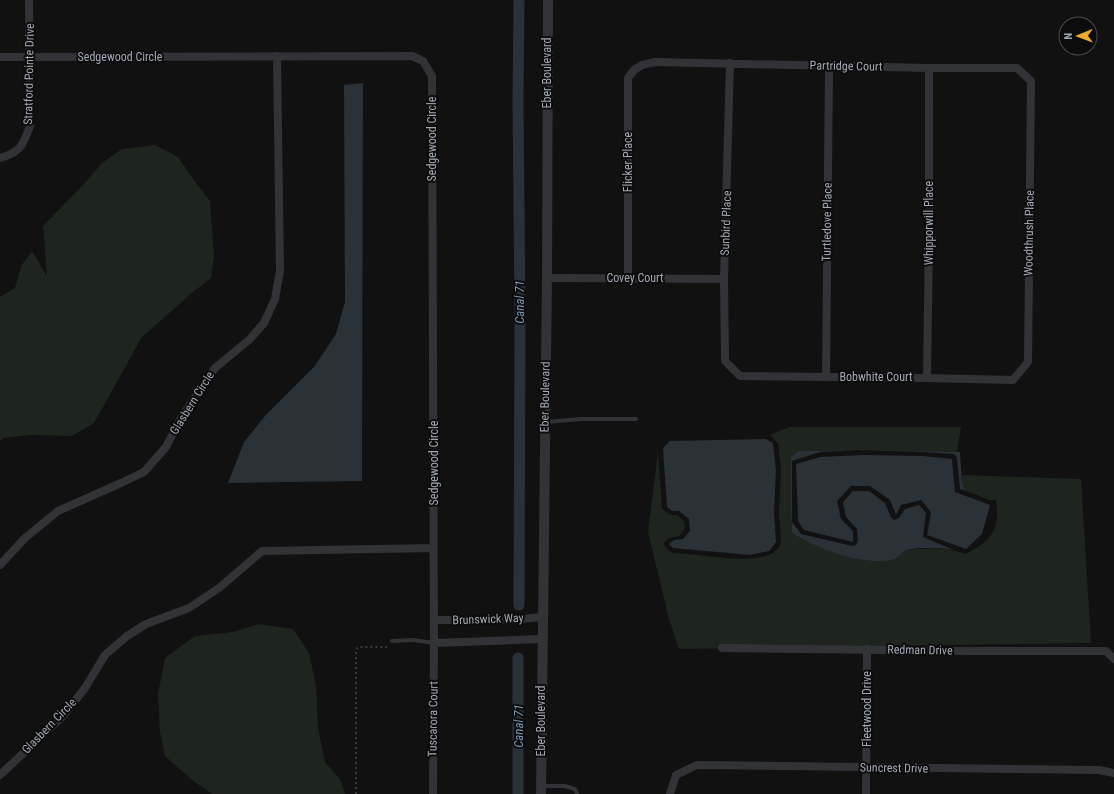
<svg xmlns="http://www.w3.org/2000/svg" width="1114" height="794" font-family="'Roboto Condensed',sans-serif">
<style>
.green{fill:#1d251e}
.water{fill:#2a3137}
.lines{fill:none;stroke-linecap:round;stroke-linejoin:round}
.canal{stroke:#2a3137;stroke-width:11}
.path{stroke:#383a3e;stroke-width:2;stroke-dasharray:2 3;stroke-linecap:butt}
.service{stroke:#323337;stroke-width:4}
.minor{stroke:#323337;stroke-width:8}
.tertiary{stroke:#323337;stroke-width:10}
.labels{text-anchor:middle;dominant-baseline:central;stroke-width:4;stroke-linejoin:round;paint-order:stroke}
.street-label{font-size:12px;fill:#a2a8b3;stroke:#0c0c0d}
.water-label{font-size:13px;font-style:italic;fill:#7996ae;stroke:#0c0c0d}
</style>
<rect width="100%" height="100%" fill="#111112"/>
<path class="green" d="M155,145l23,12 18,26 14,18 4,55 -3,22 -18,14 -51,45 -48,86 -22,13 -41,-1 -28,3 -3,3v-144l15,-9 6,-22 11,-15 15,25 -4,-50 41,-42 18,-21 20,-14z
M789,427h172l-4,25 -80,-2 -79,1 -7,6v56l1,20c25,15 70,33 100,27 6,-1 10,-8 15,-10 4,-1 9,-1 13,-1 16,-1 30,-1 45,5 4,-1 7,-4 11,-6 20,-11 23,-26 20,-48h-6l-24,-9 -4,-7v-9l119,4 10,164 -412,6 -10,-30 -21,-87 10,-80 4,57 9,6h6l7,6 1,8c-2,2 -3,4 -5,6 -6,4 -12,0 -16,9 2,4 5,8 9,9 28,1 70,11 96,2 5,-1 11,-8 12,-13l-2,-30 2,-43 -3,-26 -8,-8z
M258,624l35,5 16,24 7,33 2,42 7,34 15,17 5,15h-133l-20,-14 -27,-24 -5,-24 -2,-38 7,-36 30,-22 38,-4z"/>
<path class="water" d="M363,83l-1,398 -134,2 16,-41 21,-26 49,-49 22,-33 9,-32 -1,-217z
M766,439l7,4 3,27 -2,42 2,30 -7,9 -19,4 -77,-7 -4,-4 5,-4 9,-1 7,-8 -1,-12 -10,-8h-7l-5,-4 -4,-59 7,-7z
M863,450l-43,2 -28,9v61l9,12 51,12 4,-1 2,-4 -1,-12 -11,-12 -3,-15 10,-11h16l16,12 6,14 3,3 5,-2 6,-9 14,-4 7,8 -3,24 31,13c-9,-2 -39,-3 -47,0 -5,2 -9,9 -15,10 -30,6 -74,-11 -100,-27l-1,-20v-56l7,-6 79,-1 83,2 2,32 4,7 -6,-2 -3,-31 -1,-2 -3,-2 -30,-2z
M863,455l60,1 29,3 3,33 35,13 -8,29 -16,15 -39,-14 4,-23 -10,-12 -20,5 -5,10 -6,-15 -20,-14h-19l-14,15 4,18 12,12v11l-49,-12 -6,-9 -2,-57 24,-7z"/>
<g class="lines">
<path class="canal" d="M519,605l1,-289 -2,-215 1,-101
M518,658v136"/>
<path class="path" d="M356,794v-144l2,-3h29"/>
<path class="service" d="M546,422l35,-3h55
M392,641l21,-1 21,3
M541,786h24l10,3 2,5"/>
<path class="minor" d="M0,57l412,-1 11,5 9,15 2,567 -1,151
M0,158c21,-6 23,-13 30,-32l-1,-126
M547,278l177,1
M628,278v-200l6,-8 8,-5 13,-3 274,6h88l14,13 -3,281 -15,18 -86,-2 -187,-2 -15,-15 -1,-82 6,-216
M826,377l3,-311
M927,378l2,-140v-170
M0,565l25,-27 33,-27 63,-28 23,-11 22,-25 16,-31 33,-48 35,-29 14,-16 11,-24 5,-28 -3,-215
M434,620h76l32,-3
M434,643l108,-4
M722,648l244,3h140l8,8
M0,775l64,-60 21,-27 20,-33 22,-19 19,-12 43,-16 30,-20 43,-37 172,-3
M670,794l6,-19 21,-10 402,5 15,3
M866,794l1,-145"/>
<path class="tertiary" d="M541,794l6,-516 1,-278"/>
</g>
<g class="labels">
<g class="street-label">
<text x="120" y="57">Sedgewood Circle</text>
<text transform="translate(846 66) rotate(1)">Partridge Court</text>
<text transform="translate(547 73) rotate(-90)">Eber Boulevard</text>
<text transform="translate(29 74) rotate(-89)">Stratford Pointe Drive</text>
<text transform="translate(432 139) rotate(-90)">Sedgewood Circle</text>
<text transform="translate(628 162) rotate(-90)">Flicker Place</text>
<text transform="translate(827 222) rotate(-89)">Turtledove Place</text>
<text transform="translate(726 223) rotate(-88)">Sunbird Place</text>
<text transform="translate(929 223) rotate(-90)">Whipporwill Place</text>
<text transform="translate(1029 233) rotate(-89)">Woodthrush Place</text>
<text x="635" y="278">Covey Court</text>
<text x="876" y="377">Bobwhite Court</text>
<text transform="translate(545 397) rotate(-89)">Eber Boulevard</text>
<text transform="translate(192 403) rotate(-58)">Glasbern Circle</text>
<text transform="translate(434 463) rotate(-90)">Sedgewood Circle</text>
<text transform="translate(488 619) rotate(-2)">Brunswick Way</text>
<text transform="translate(920 650) rotate(1)">Redman Drive</text>
<text transform="translate(867 709) rotate(-90)">Fleetwood Drive</text>
<text transform="translate(433 719) rotate(-89)">Tuscarora Court</text>
<text transform="translate(541 721) rotate(-90)">Eber Boulevard</text>
<text transform="translate(49 726) rotate(-46)">Glasbern Circle</text>
<text transform="translate(894 768) rotate(1)">Suncrest Drive</text>
</g>
<g class="water-label">
<text transform="translate(519 302) rotate(-90)">Canal 71</text>
<text transform="translate(518 726) rotate(-90)">Canal 71</text>
</g>
</g>
<g transform="translate(1078 36) rotate(269)"><circle r="19" fill="#0c0c0d" stroke="#484a4f"/>
<path d="M0-3L7 15L0 10L-7 15Z" fill="#edaa2e"/>
<text y="-6" font-size="11" font-weight="bold" text-anchor="middle" fill="#a2a8b3">N</text>
</g>
</svg>
